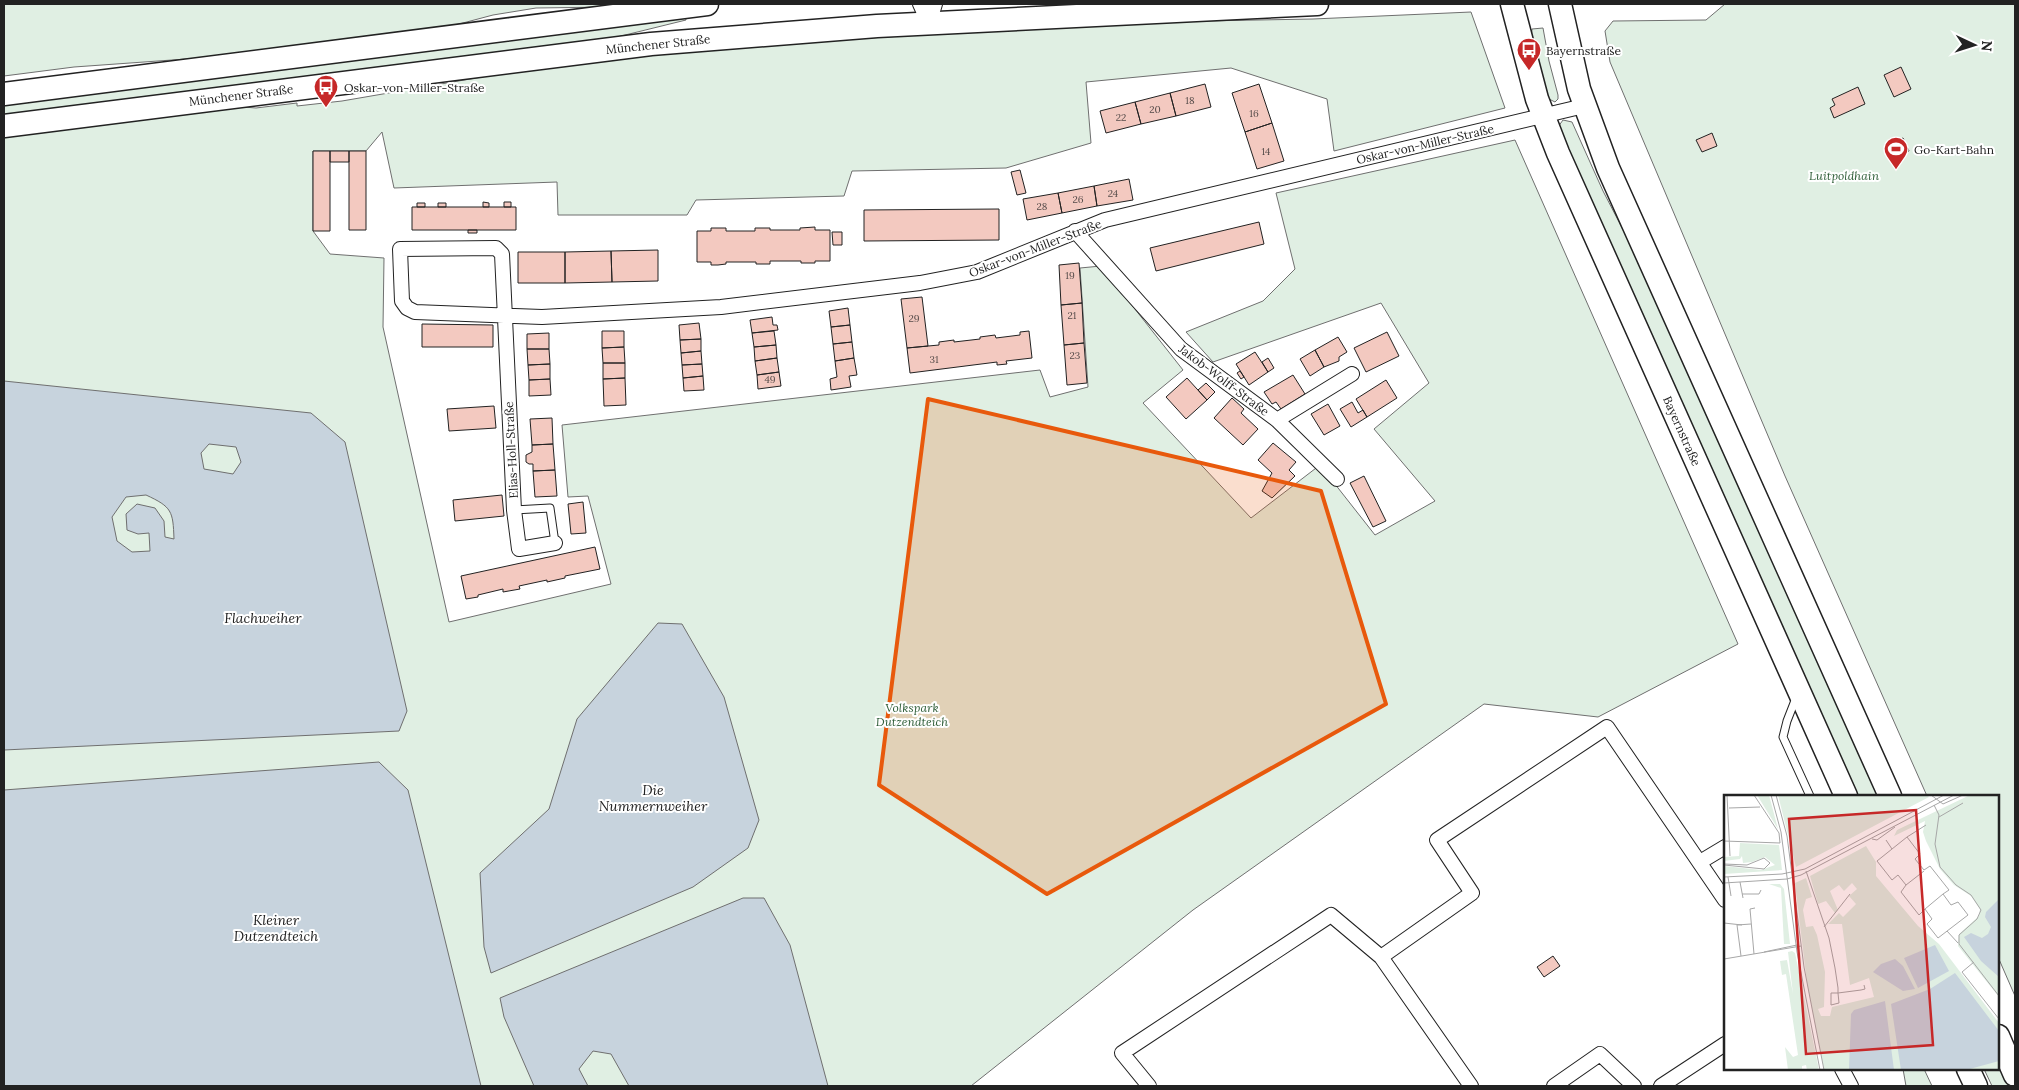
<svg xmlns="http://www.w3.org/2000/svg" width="2019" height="1090" font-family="Lora,serif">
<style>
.green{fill:#e0efe3;stroke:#6f6f6f}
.water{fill:#c7d3dd;stroke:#6f6f6f;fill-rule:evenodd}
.building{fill:#f3c9c0;stroke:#222}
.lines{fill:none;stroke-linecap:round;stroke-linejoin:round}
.lane-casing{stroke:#222;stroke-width:9}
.street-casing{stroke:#222;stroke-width:16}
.primary-casing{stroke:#222;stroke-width:25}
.lane{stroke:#fff;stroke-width:7}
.street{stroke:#fff;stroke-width:14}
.primary{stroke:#fff;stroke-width:22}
.marked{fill:#e8590c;fill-opacity:0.2;stroke:#e8590c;stroke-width:4;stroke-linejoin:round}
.labels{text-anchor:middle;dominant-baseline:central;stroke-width:4;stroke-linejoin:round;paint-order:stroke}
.number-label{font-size:10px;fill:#564c4a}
.street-label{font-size:12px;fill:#222;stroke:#fff}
.poi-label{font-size:12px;fill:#222;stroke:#fff;text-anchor:start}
.park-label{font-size:12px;font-style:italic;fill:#2f5e38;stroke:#fff}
.water-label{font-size:14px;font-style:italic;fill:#222;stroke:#fff}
.inset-road{fill:none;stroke:#a7a7a7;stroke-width:1}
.view{fill:#c62828;fill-opacity:0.15;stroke:#c62828;stroke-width:2.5}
.inset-edge{fill:none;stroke:#222;stroke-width:2.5}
</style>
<rect width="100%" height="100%" fill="#fff"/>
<path class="green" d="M4,4h636l-30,3 -74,1 -43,7 -49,13 -244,30 -126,9 -70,9z
M1725,4h290v992l-17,-39v-161h-71l-142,-320 -175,-414 -5,-31 8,-10 93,-1z
M1471,12l34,96 -171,43 -7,-52 -96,-31 -145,14 5,61 -85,25 -154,3 -8,25 -148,4 -9,15h-129l-1,-33 -163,6 -12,-56 -16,19h-53v80l17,23 54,4 -1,69 66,295 162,-38 -23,-88 -20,1 -6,-72 478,-55 10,27 38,-10 -8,-119 21,-2 82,104 -40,33 108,115 69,-53 55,70 60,-34 -61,-72 55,-46 -48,-80 -168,59 -27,-30 77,-31 32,-32 -19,-76 239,-53 223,504 -140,73 -114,-13 -291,206 -222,176h-967v-953l214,-28 38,3 41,-5v3l45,-5 262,-45 106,-9 439,-25 164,-3z
M685,14l1,6 -69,17 -24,4 -589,76v-14z
M1543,28l6,33 9,34v4l-3,3 -8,-4 -16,-57 1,-12z
M1563,120l9,2 31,69 30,58 248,547h-25l-298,-669z
M1998,1057l13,29h-19l-8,-17h14z
M1903,1069h21l8,17h-26z"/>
<path class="water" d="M4,381l307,32 34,29 62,269 -8,20 -395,19zM209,444l27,3 5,15 -8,12 -29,-5 -3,-16zM146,495c26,12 27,16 28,44l-9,-2 -1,-16 -9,-13 -18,-4 -11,10 1,16 11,4 11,-1 1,18 -18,1 -15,-11 -5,-24 14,-20z
M658,623l24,1 42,73 35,123 -11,28 -55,39 -202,86 -7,-26 -4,-74 69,-64 28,-90z
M379,762l29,28 73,296h-477v-296z
M743,898h21l26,47 38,141h-199l-18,-32 -18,-3 -14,18 9,17h-54l-30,-69 -4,-19z"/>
<path class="building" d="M1901,67l10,22 -17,8 -10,-22z
M1205,84l6,23 -35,9 -6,-23z
M1259,84l13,39 -27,9 -13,-39z
M1858,87l7,17 -31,14 -4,-10 5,-3 -3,-6z
M1170,93l6,23 -35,8 -6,-22z
M1135,102l6,22 -35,9 -6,-22z
M1272,123l12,38 -27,8 -12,-37z
M1712,133l5,13 -15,6 -6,-12z
M1903,138l6,13 -7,3 -6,-13z
M313,151h17v80h-17z
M330,151h19v11h-19z
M349,151h17v79h-17z
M1020,170l6,23 -9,2 -6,-23z
M1129,179l4,21 -36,6 -3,-20z
M1094,186l3,20 -35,7 -4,-20z
M1058,193l4,20 -35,7 -4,-21z
M483,202l6,1v4h-6z
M504,202h7v5h-7z
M417,203h8v4h-8z
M438,203h8v4h-8z
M412,207h104v23h-104z
M999,209v31l-135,1v-31z
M1259,222l5,22 -108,27 -6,-23z
M815,227v3h15v31h-15v2h-14v-2h-31v3h-14v-2h-30v2l-8,1h-7v-3h-14v-31h14v-3h15v3h29v-3h15v2h30v-2z
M468,230h9v3h-9z
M832,232h10v13h-9z
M658,250v31l-46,1 -1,-31z
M611,251l1,31 -47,1v-31z
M518,252h47v31h-47z
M1079,263l3,40 -21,2 -2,-40z
M922,297l6,49 -21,2 -6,-49z
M1082,303l2,40 -20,2 -3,-40z
M848,308l2,17 -19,2 -2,-16z
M772,317l1,8h4l1,5 -26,3 -2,-13z
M699,323l2,16 -21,1 -1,-15z
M422,324l71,1v22h-71z
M850,325l2,17 -19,2 -2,-17z
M602,331h22v16l-22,1z
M774,331l2,14 -22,2 -2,-14z
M1029,331l3,27 -26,3 1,3 -10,1v-3l-87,11 -3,-25 32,-3v-3l15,-2v2l26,-3v-2l15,-2 1,3 24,-3v-3z
M1387,332l12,24 -33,16 -12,-24z
M549,333v16h-22v-15z
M1338,337l9,15 -8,5v4l-15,6 -9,-17z
M701,339v12l-20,2 -1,-13z
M852,342l2,16 -19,3 -2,-17z
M1084,343l3,40 -20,2 -3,-40z
M776,345l1,13 -22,3 -1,-14z
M624,347l1,16h-22l-1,-15z
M527,349h22l1,15 -22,1z
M1315,350l9,17 -14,9 -10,-17z
M701,351l1,13 -20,1 -1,-12z
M1255,352l13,20 -19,13 -13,-21z
M777,358l2,14 -22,3 -2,-14z
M854,358l3,17 -8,1 2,11 -20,3 -1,-11 7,-2 -2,-16z
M1268,358l6,10 -6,4 -6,-10z
M603,363h22v15l-22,1z
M550,364v15l-21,1 -1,-15z
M702,364l1,12 -20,2 -1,-13z
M1240,371l4,6 -3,2 -4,-6z
M779,372l2,14 -23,3 -1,-14z
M1293,375l12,19 -24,15 -5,-7 -4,2 -8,-12z
M703,376l1,14 -20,1 -1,-13z
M625,378l1,27 -22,1 -1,-27z
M1187,378l20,22 -21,19 -20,-22z
M550,379l1,16 -22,1v-16z
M1386,380l11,18 -30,19 -11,-18z
M1206,383l9,9 -8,8 -9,-10z
M1232,398l12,11 -3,4 17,16 -15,16 -29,-27z
M1352,402l6,11 5,-3 4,7 -16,10 -11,-18z
M1328,404l12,22 -16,9 -13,-21z
M494,406l2,22 -47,3 -2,-22z
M552,418l1,26 -21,1 -2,-26z
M1273,443l23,19 -7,8 6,6 -23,22 -10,-7 10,-18 -14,-13z
M553,444l2,26 -22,1v-7h-4l-3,-2v-7l6,-3v-7z
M555,470l2,26 -22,1 -2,-26z
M1364,476l22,45 -13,6 -23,-44z
M502,495l2,21 -49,5 -2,-21z
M583,502l3,31 -15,1 -3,-30z
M595,547l5,22 -35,7v2l-18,4v-2l-28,6 1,3 -17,3v-3l-25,6v2l-12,2 -5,-23z
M1553,956l7,10 -16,11 -7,-10z"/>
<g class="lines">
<defs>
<path id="lane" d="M514,510l36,-2 5,35
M1796,698l-9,23 -4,16 27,59"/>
<path id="street" d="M920,4l9,20
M929,24l6,-20
M1075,231l106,118 96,71 60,59
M1277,420l75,-46
M555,543l-36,6 -5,-39 -12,-256 -6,-6 -96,1 2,52 5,7 8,4 127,5 179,-10 199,-24 57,-11 128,-52 479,-114
M1700,862l25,-15
M1381,957l90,129
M1842,1069l9,17
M1149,1086l-27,-33 209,-138 50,42 91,-64 -35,-53 170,-113 118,173
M1554,1086l46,-32 34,32
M1661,1086l64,-42"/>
<path id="primary" d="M1512,4l25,95 21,54 288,643
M1560,4l19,85 29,79 282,628
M4,94l703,-90
M4,126l647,-82 226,-18 440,-22
M1998,1036l17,39
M1968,1069l8,17"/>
</defs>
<use href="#lane" class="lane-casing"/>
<use href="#street" class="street-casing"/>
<use href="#primary" class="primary-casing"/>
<use href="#lane" class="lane"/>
<use href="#street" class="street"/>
<use href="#primary" class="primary"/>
</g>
<path class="marked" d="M928,399l393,92 65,213 -339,190 -168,-109z"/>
<defs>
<symbol id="bus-pin" viewBox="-11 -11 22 30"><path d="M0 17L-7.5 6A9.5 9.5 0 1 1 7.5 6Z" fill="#c62828" stroke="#fff"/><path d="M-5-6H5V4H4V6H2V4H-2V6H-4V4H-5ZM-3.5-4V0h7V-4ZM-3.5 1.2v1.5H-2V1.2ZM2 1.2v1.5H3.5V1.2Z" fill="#fff"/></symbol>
<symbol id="stadium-pin" viewBox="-11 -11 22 30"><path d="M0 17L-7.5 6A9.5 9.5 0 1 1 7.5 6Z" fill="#c62828" stroke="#fff"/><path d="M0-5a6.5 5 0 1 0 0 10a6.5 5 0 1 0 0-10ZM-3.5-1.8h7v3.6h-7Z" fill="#fff"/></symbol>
</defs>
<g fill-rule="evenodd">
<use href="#bus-pin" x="1515" y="36" width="28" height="38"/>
<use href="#bus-pin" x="312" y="73" width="28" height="38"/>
<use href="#stadium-pin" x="1882" y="135" width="28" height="38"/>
</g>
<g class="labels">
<g class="number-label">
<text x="1190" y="100">18</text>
<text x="1155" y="109">20</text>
<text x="1254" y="113">16</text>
<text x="1121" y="117">22</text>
<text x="1266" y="151">14</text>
<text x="1113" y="193">24</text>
<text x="1078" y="199">26</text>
<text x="1042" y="206">28</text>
<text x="1070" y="275">19</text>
<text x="1072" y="315">21</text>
<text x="914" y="318">29</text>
<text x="1075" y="355">23</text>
<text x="934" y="359">31</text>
<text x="770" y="379">49</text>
</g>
<g class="street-label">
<text transform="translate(658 44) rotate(-6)">Münchener Straße</text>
<text transform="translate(241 95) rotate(-7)">Münchener Straße</text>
<text transform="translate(1425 144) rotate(-13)">Oskar-von-Miller-Straße</text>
<text transform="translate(1035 248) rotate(-21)">Oskar-von-Miller-Straße</text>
<text transform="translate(1224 380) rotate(37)">Jakob-Wolff-Straße</text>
<text transform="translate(1682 431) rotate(66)">Bayernstraße</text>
<text transform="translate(511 450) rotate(-93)">Elias-Holl-Straße</text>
</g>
<g class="poi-label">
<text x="1546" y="50">Bayernstraße</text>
<text x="344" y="87">Oskar-von-Miller-Straße</text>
<text x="1914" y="149">Go-Kart-Bahn</text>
</g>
<g class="park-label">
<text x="1844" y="175">Luitpoldhain</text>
<text x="912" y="707">Volkspark<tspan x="912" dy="14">Dutzendteich</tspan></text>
</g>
<g class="water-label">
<text x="263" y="618">Flachweiher</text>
<text x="653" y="790">Die<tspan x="653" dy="16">Nummernweiher</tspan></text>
<text x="276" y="920">Kleiner<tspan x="276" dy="16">Dutzendteich</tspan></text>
</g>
</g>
<g transform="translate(1724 795)">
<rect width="275" height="275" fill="#fff"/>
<path d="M33,0h12l9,34zM54,0h149l2,2 -133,70zM246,0h29v202l-41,-51 1,-12 20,-18 1,-7 -9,-13 -17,-11 -14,-16 -14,-28 -3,-9 2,-11 -31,15 3,-6zM16,48l39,2 3,25 -58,4v-8l37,4 14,-5 -10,-8 -13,5 -9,1 -1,-7 -2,3 -16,2v-4l15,-1zM142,51l10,16v14l42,50 21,18 60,79v47h-175l-17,-87 -12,-100 11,-5 6,19 -6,2 -3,11 3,17 7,-1 4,9 8,37 -1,35 -6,2 3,7h9l2,-9 42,-10 -5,-19 -19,7 -8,-61h-14l11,-11 4,4 13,-13 -7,-8 8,-7 -5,-6 -8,8 -5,-6 -9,6 8,19 -3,3 -9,-12 -8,3 -8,-28zM45,89h11l4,5 6,55h-6l-3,-56zM68,156l3,2 24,117h-12l-1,-5 -4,1v4h-14l-3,-23 8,10 5,-2 -12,-81 -4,1 -2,-14 7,-1 6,34 -5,-42z" fill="#e0efe3"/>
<path d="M275,104v78l-18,-16 -17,-24 7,-4 11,5 6,-4 3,-7 -6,-10 1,-5zM211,150l14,26 -31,17 -14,-30zM171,164l8,7 12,23 -12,2 -30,-19 8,-8zM231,178l44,58v30l-33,9h-65l-10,-66 39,-15zM161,206l9,69h-45l2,-56 3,-4z" fill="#c7d3dd"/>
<path class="inset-road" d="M3,0l3,61M47,0l10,37 16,120 23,118M52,0l11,41 17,131 20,103M207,0l12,9 20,-9M210,10l5,10 -4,29 5,23 16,18 15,10 10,15 -4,9 -18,16v9l40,52M5,13l31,-1M215,22l24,-14M183,42l19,-12M148,44l5,1 18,-13M162,45l6,9 -15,12 15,19 6,-5 8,10 -5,7 18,23 6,-6 7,10 -5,5 11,14 30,-23 -10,-13 -7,3 -8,-11 6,-4 -19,-24 -6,4 -9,-11 5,-5 -13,-17 -15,12M0,46l56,2 -1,-10 -25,-38M0,69l23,1 17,-7 6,5 -6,6 -40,-4M82,76l23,67 6,30 3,20v5l1,10 -8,2v-12h7l23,-3 4,-1 -1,-4M0,82l58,-3 23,-5 139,-74M4,82l3,19M16,87l3,16M0,88l63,-4 14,-4 153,-80M182,90l18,-14M18,99h17l2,-4M201,114l18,-15M0,128l18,2M100,132l26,-33M223,136l11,12M40,157l33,-7M30,159l-4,-45 5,-1M17,161l-4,-31 14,-1M0,164l77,-13M250,167l-12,10 37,47"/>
<path class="view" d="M192,15l17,235 -127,9 -17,-235z"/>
<rect width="275" height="275" class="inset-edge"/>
</g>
<rect width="2019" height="1090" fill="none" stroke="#222222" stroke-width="10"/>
<g transform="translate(1974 45) rotate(94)" stroke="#ffffff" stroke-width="4" paint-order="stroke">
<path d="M0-4L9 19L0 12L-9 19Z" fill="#222222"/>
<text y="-8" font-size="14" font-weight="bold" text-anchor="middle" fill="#222222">N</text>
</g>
</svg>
